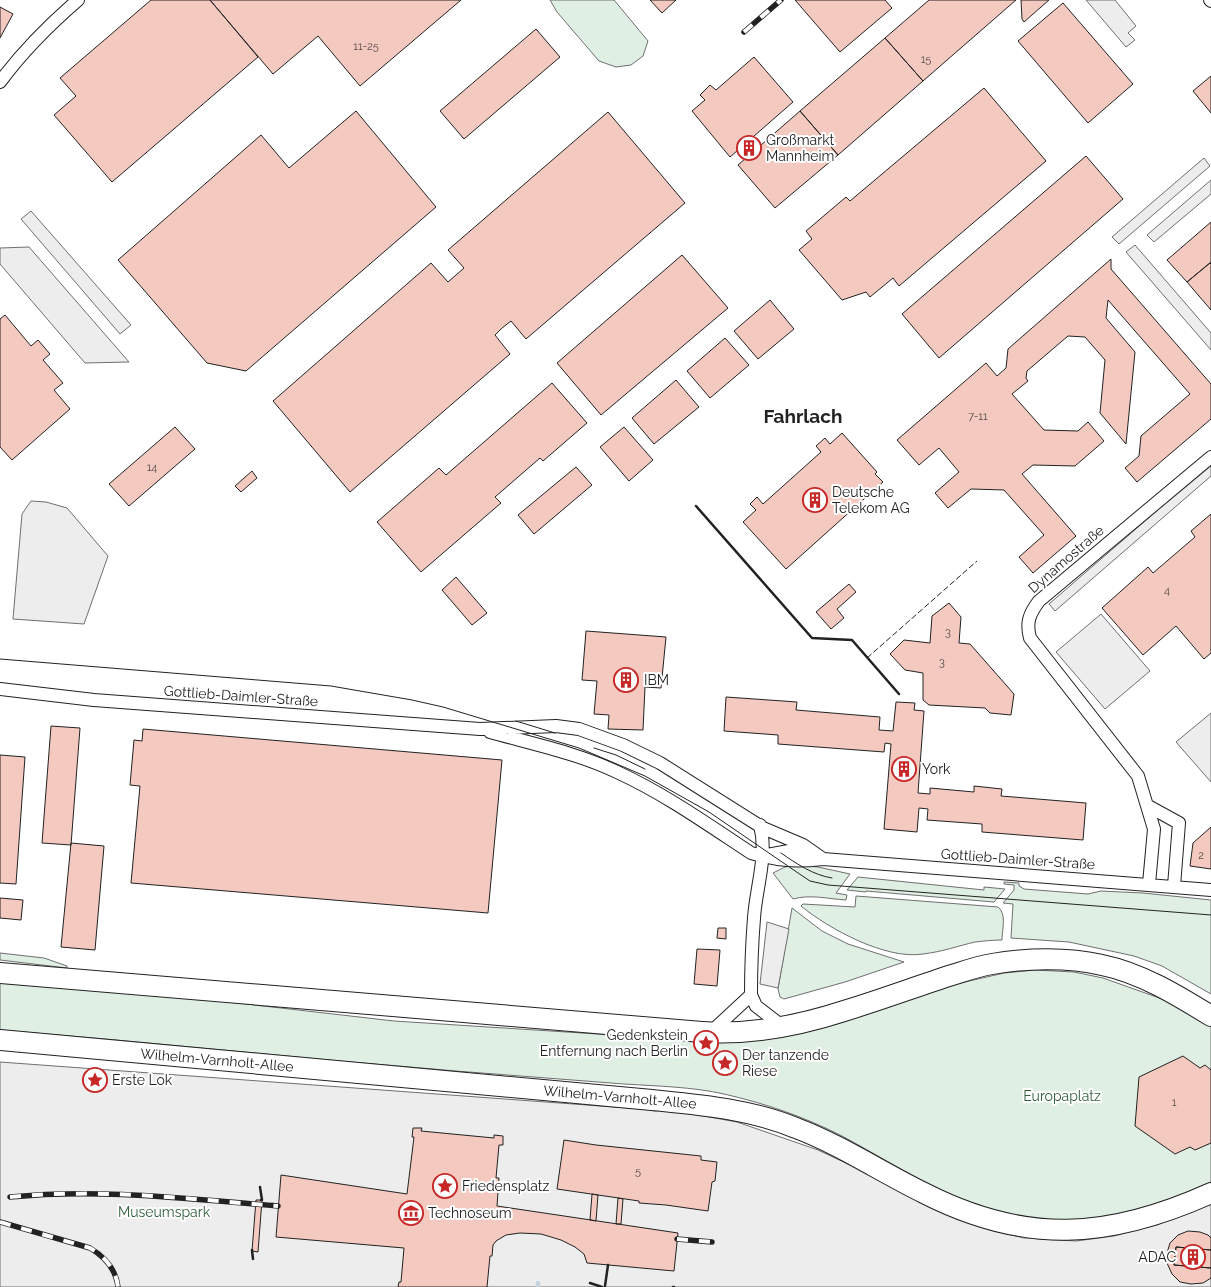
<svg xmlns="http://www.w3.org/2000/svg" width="1211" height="1287" font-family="Raleway,sans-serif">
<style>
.green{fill:#e0efe3;stroke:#6f6f6f}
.parking{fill:#ededed;stroke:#6f6f6f}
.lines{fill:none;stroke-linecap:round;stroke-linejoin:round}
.stream{stroke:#c7d3dd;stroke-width:4.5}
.building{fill:#f3c9c0;stroke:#222}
.minor-casing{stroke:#222;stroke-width:14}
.primary-casing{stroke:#222;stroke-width:22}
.minor{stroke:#fff;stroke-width:12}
.primary{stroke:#fff;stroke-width:20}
.tram{stroke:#222;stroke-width:1}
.rail-casing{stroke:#222;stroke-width:5.5}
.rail{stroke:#fff;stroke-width:4;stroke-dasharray:11;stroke-linecap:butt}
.fence{stroke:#222;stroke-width:1;stroke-dasharray:6 2.5;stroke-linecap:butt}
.wall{stroke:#222;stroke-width:2.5}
.labels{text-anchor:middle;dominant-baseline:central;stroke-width:4;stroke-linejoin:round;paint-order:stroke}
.number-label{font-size:11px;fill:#564c4a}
.poi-label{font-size:14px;fill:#222;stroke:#fff;text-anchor:start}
.street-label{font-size:14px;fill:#222;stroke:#fff}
.park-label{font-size:14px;fill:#2f5e38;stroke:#fff}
.district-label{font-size:19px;font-weight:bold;fill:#222;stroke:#fff}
</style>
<rect width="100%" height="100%" fill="#fff"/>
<path class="green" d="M550,0h64l34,41 -5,15 -12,9 -15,2 -17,-6 -42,-49z
M796,865l22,2 32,7 -14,19 11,2 -1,5c-17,-1 -36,-6 -53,-1l-20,-26 12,-6z
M858,877l126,13v-3l21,2 -11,13 -128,-11v1l-19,-2z
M1004,882l15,1v3l5,3 64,5 13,-3 42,2 68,7v94l-49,-28 -28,-10 -65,-14 -58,-4 2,-34 -10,-1 11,-13v-5l-10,-1z
M856,896l142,11c9,7 4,23 4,33 -9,0 -18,1 -27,2 -17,4 -34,10 -52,12 -37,6 -94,-25 -122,-48l2,-2 52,3z
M792,908l30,23 26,13 56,18 -59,20 -61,17 -4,-2 -2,-8z
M0,953l44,5 23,8v2l-67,-8z
M1035,970l39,2 29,6 76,27 32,21v156c-52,24 -110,43 -169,38 -79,-8 -133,-48 -200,-84 -37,-19 -78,-33 -118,-42 -30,-7 -68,-8 -100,-10 -56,-4 -112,-9 -168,-13 -152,-12 -304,-29 -456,-41v-47l211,17 183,21 282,18 100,-2 61,-13 115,-39 52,-12z"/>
<path class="parking" d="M1086,0h29l21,26 -8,7 7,7 -9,7z
M1204,158l6,8 -91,78 -7,-7z
M1211,180v14l-57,48 -7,-7z
M31,211l100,114 -11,9 -99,-115z
M1135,245l76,88v17l-85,-98z
M29,247l100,115 -44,1 -85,-99v-16z
M1211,464v12l-156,135 -6,-7z
M31,501l15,1 21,6 41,48 -24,68 -71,-5 9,-105z
M1101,614l49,57 -45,38 -49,-57z
M1211,713v69l-35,-40z
M767,922l22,7 -11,59 -18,-4z
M0,1062l682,50 55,10 81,28 45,21 53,29 47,21 27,9 34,8 52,3 38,-5 43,-11 54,-21v83h-1211z"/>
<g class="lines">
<path class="stream" d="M538,1283v4"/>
</g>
<path class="building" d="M151,0h59l48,57 -146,125 -58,-67 22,-19 -16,-18z
M210,0h251l-101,86 -42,-50 -45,38z
M650,0h26l-14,13z
M795,0h90l7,8 -52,44z
M929,0h87l-93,81 -38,-43z
M1021,0h28l-25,22 -2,-3z
M1063,3l70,81 -45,39 -70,-82z
M0,7l13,7 -13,24z
M536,29l24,28 -96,82 -24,-28z
M885,38l38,43 -85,74 -38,-44z
M754,57l39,45 -63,55 -38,-46 13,-11 -5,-5 10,-10 6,5z
M1211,76v37l-18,-22z
M984,88l62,73 -147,125 -6,-8 -23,19 -4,-5 -24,8 -43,-50 13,-11 -6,-8 40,-34 4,4z
M356,111l80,96 -190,164 -39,-8 -89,-103 143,-125 28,33z
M800,111l38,44 -63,53 -37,-43z
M608,112l77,91 -159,136 -15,-18 -9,7 -7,7 15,19 -160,138 -77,-91 158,-138 17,19 16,-14 -16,-18z
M748,142l7,8 -5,4 -7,-8z
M1086,156l37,43 -184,159 -37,-44z
M1211,222v40l-24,20 -20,-22z
M682,255l46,53 -127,107 -44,-52z
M1111,259v10l100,115v35l-74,63 -12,-14 14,-12 2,-20 49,-42 -82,-94 -2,18 29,34 -9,92 -26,-31 5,-53 -20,-23 -17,-1 -41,35 -1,7 2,3 -16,13 32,36 34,1 10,-9 16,19 -29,25 -42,-1 -11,9 54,62 -43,37 -14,-16 25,-22 -40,-45 -33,-1 -23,19 -13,-15 24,-21 -20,-24 -20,17 -22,-25 89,-77 11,13 9,-8 2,-19z
M1210,263l1,1v46l-24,-28z
M770,300l24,29 -36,30 -24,-28z
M5,315l26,31 7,-6 12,14 -7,6 20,23 -9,7 16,19 -58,51 -12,-13v-128z
M725,338l24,27 -39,33 -23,-27z
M676,380l23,27 -45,37 -22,-26z
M552,383l35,40 -44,38 -3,-3 -45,39 6,6 -80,69 -44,-50 62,-54 7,7z
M175,427l20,22 -66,57 -20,-22z
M624,427l29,33 -24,21 -29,-34z
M842,433l35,39 -2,2 8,8 -97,87 -43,-47 13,-12 -6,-6 7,-7 6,7 58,-52 -5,-6 9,-8 5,6z
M576,467l16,18 -58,49 -16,-19z
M252,471l5,7 -16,14 -6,-6z
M1211,514v139l-7,6 -28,-33 -33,29 -41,-47 46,-41 5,6 42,-36 -4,-6z
M456,577l31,36 -15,12 -30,-35z
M849,584l7,8 -19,17 7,9 -13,11 -15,-17z
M949,603l12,14 -2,26 11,1 44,50 -3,21 -21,-2 -5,-5 -56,-3 -6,-5v-27l-18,-3 -15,-16 14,-14 26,3 2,-27z
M586,631l80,6 -5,51 -16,-1 -2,43 -35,-1 1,-14 -15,-1 3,-33 -15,-1z
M726,697l71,5 -1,8 84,7 -1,13 14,1 3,-29 19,1 -1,7 10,1 -6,82 12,1v-6l44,4v-6l28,3 -1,7 85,7 -3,37 -101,-8v-8l-55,-4 1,-11 -9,-1 -2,24 -33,-3 7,-85 -6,-1 -1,9 -106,-8v-9l-54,-4z
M51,726l29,2 -9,117 -29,-2z
M143,729l359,31 -14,153 -357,-30 9,-97 -10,-1 4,-45 8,1z
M0,755l25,2 -9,127 -16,-1z
M1211,827v42l-21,-3 3,-23z
M71,843l33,3 -9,104 -34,-3z
M0,898l23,2 -2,20 -21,-2z
M718,928h8v11l-9,-1z
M697,949l23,1 -3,36 -23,-2z
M1183,1056l17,12 5,-3 6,5v73l-16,7 -5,-3 -15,7 -40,-28 4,-49z
M413,1128h9l-1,3 73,7v-3l9,1v9h-4l-3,33h3l-2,28 181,27 -4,38 -87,-8 -3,-9 -9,-7 -14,-7 -20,-6 -21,-1 -14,2 -10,6 -3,4 -1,11h-2l-3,31h-89l1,-5h2l3,-34 -128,-11 5,-62 126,19 7,-57h-2z
M564,1140l32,5 105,11v4l16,2 -2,19 -3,1 -4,29 -42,-6 -27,-2v-2l-82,-12z
M592,1194l6,1 -2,26 -6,-1z
M618,1198l5,1 -2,25h-5z
M256,1200h6l-4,52 -6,-1z
M1188,1231l12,1 8,3 3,3v12l-35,-3 -2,18 37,3v10l-8,5 -12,1 -11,-2 -8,-8 -5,-11v-10l3,-10 8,-8z
M1176,1247l35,3v18l-37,-3z"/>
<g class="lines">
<defs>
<path id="minor" d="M1210,0l1,1
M0,82c23,-31 49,-57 78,-82
M0,689l94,11 386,29 76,-3 23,3 44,16 37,18 103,65 40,17 20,14
M490,732c43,12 87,21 127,40 48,22 90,52 134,81 28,8 44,9 72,6l388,31
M1148,806l31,17 -5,63
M760,825c8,31 -4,62 -6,93 -2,25 -3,51 -3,77l5,11 26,20
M767,855l22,-4 23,4
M1149,884l5,-55 -16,-53 -108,-138c-4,-15 -1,-24 9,-37l172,-144
M710,1033l41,-38"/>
<path id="primary" d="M0,973l702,59c47,3 96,-6 142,-21 36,-11 71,-24 108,-36 13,-4 27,-9 40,-11 34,-6 76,-7 110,1 39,8 75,30 109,51
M0,1040l652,60c49,5 98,9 144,28 45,17 85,44 128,65 102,52 185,46 287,0"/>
</defs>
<use href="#minor" class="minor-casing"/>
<use href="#primary" class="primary-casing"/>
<use href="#minor" class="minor"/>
<use href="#primary" class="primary"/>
<path class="tram" d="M0,659l331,27 81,14 31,7 136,41 66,28 64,36 92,63 9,6 18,4 383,30
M516,721l39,12
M594,748l22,7 29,14
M781,853c16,11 32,22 51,25"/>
<defs>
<path id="rail" d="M744,32l37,-32
M10,1197c90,-9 179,2 268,9
M0,1222l90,26c15,9 26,21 28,39
M677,1239l35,3"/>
</defs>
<use href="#rail" class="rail-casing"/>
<use href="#rail" class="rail"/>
<path class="fence" d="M867,658l110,-97"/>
<path class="wall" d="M696,506l116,132 40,2 47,54
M260,1187l2,13h-1
M252,1250l1,9
M590,1283l12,4
M605,1286l3,-21
M673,1287h1"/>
</g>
<defs>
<symbol id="building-ring" viewBox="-11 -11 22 22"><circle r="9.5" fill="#fff" stroke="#c62828" stroke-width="1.5"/><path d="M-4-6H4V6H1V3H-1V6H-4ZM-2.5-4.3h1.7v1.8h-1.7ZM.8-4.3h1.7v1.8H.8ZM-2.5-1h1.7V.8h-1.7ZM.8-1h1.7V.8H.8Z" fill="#c62828"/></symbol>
<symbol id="sight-ring" viewBox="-11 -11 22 22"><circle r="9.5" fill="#fff" stroke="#c62828" stroke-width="1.5"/><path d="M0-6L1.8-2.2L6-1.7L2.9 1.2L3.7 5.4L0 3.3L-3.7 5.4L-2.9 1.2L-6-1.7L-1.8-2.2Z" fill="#c62828"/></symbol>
<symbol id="museum-ring" viewBox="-11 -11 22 22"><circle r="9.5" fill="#fff" stroke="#c62828" stroke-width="1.5"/><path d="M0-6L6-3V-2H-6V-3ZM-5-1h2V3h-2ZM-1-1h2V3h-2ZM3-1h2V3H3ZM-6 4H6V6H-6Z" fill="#c62828"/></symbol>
</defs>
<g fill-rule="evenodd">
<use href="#building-ring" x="735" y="134" width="28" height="28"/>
<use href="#building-ring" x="801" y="486" width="28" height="28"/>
<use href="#building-ring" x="612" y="666" width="28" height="28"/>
<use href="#building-ring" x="890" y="755" width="28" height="28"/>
<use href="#sight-ring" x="692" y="1029" width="28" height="28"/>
<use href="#sight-ring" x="711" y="1049" width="28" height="28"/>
<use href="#sight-ring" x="81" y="1066" width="28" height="28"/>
<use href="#sight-ring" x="431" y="1172" width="28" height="28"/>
<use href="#museum-ring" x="397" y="1199" width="28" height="28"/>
<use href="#building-ring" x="1179" y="1243" width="28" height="28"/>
</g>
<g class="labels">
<g class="number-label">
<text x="366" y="46">11-25</text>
<text x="926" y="59">15</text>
<text x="978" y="416">7-11</text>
<text x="152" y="467">14</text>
<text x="1167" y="590">4</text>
<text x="948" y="632">3</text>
<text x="942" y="662">3</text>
<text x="1201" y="855">2</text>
<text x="1174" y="1102">1</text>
<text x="638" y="1171">5</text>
</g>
<g class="poi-label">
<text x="766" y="140">Großmarkt<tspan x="766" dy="16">Mannheim</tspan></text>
<text x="832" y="492">Deutsche<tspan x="832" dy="16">Telekom AG</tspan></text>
<text x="644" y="680">IBM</text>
<text x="922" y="769">York</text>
<text x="688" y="1035" text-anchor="end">Gedenkstein<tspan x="688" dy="16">Entfernung nach Berlin</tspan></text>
<text x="742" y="1055">Der tanzende<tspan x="742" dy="16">Riese</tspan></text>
<text x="112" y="1080">Erste Lok</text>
<text x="462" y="1186">Friedensplatz</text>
<text x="428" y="1213">Technoseum</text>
<text x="1176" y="1257" text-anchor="end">ADAC</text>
</g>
<g class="street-label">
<text transform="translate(1066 559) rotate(-41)">Dynamostraße</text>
<text transform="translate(241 696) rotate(4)">Gottlieb-Daimler-Straße</text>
<text transform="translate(1018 859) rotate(4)">Gottlieb-Daimler-Straße</text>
<text transform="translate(217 1060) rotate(5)">Wilhelm-Varnholt-Allee</text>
<text transform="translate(620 1097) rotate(5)">Wilhelm-Varnholt-Allee</text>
</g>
<g class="park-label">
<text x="1062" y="1096">Europaplatz</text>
<text x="164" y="1212">Museumspark</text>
</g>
<g class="district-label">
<text x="803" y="416">Fahrlach</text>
</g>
</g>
</svg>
